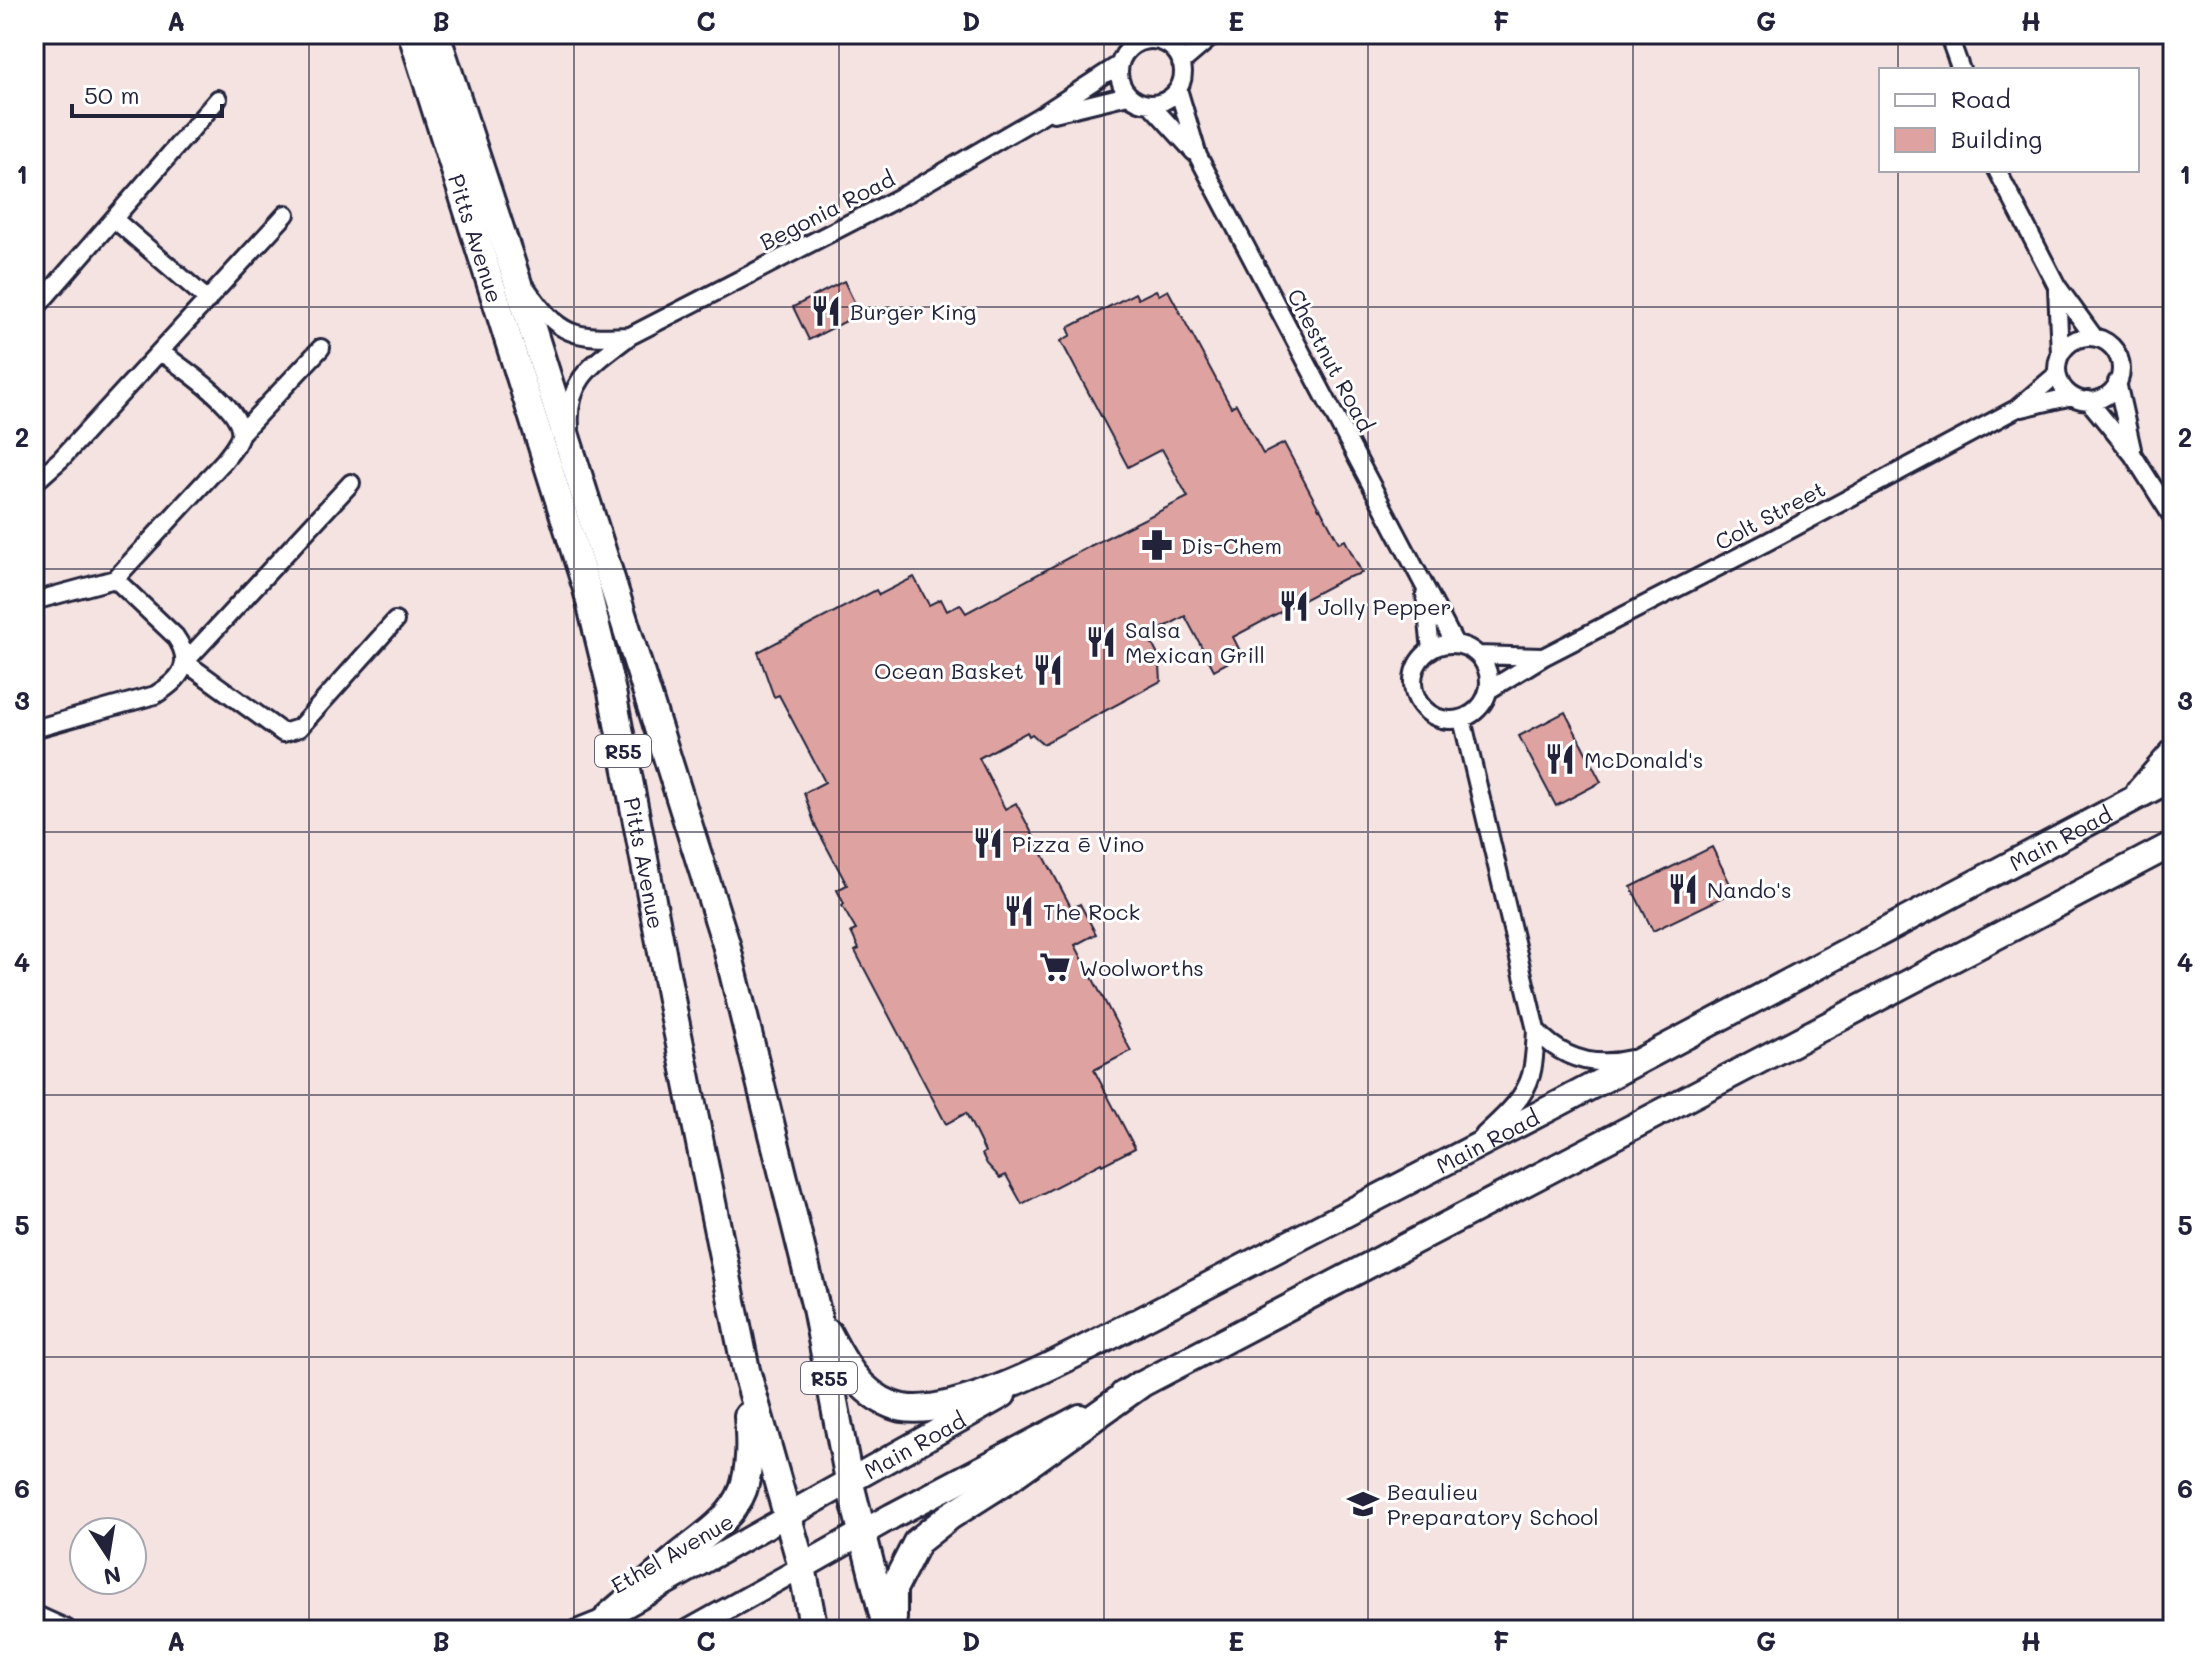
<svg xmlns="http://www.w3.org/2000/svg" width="2207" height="1664" font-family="Mali,sans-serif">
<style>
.building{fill:#dea3a0;stroke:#22223b;stroke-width:2}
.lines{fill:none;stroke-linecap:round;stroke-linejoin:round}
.minor-casing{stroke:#22223b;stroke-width:22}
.tertiary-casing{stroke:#22223b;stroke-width:26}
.secondary-casing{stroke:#22223b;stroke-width:30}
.primary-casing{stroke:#22223b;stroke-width:32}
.minor{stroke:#fff;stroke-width:16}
.tertiary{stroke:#fff;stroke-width:20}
.secondary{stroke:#fff;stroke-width:24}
.primary{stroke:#fff;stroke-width:26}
.grid{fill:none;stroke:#22223b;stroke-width:2;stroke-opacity:0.55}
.labels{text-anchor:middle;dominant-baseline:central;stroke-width:6;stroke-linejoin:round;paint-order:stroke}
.shield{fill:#fff;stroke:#646476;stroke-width:2}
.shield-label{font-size:20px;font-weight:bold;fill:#22223b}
.street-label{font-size:22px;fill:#22223b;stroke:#fff}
.poi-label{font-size:22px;fill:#22223b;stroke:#fff;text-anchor:start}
.neatline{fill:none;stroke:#22223b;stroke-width:3}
.grid-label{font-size:26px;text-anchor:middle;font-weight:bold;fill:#22223b}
</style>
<rect width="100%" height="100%" fill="#f5e3e2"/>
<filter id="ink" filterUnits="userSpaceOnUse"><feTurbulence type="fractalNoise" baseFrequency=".0125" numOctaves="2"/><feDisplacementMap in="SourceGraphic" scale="16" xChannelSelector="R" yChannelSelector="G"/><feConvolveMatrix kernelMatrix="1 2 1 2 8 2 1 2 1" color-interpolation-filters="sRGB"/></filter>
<g filter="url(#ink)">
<path class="building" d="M844,281l16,33 -51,26 -16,-33z
M1156,290l3,5 9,-5 57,106 6,11 5,-3 27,50 21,-11 35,66 1,-1 19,35 6,-3 17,33 -19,6 -110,58 9,18 -28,15 -29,-54 -37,20 15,29 -3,1 1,15 -118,63 -11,-10 -3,2 -2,-4 -48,26 26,51 11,-6 56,106 8,-5 16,30 -21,11 56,106 -37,19 41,78 -33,17 -1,-2 -79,41 -16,-29 -6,3 -13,-14 -5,-10 3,-2 -19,-39 -20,11 -91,-173 4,-2 -8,-17 5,-2 -14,-24 2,-2 -7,-14 10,-5 -32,-60 -11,-32 21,-11 -46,-87 -5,2 -16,-45 118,-62 3,5 35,-18 15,28 12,-6 6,12 13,-7 6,9 126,-68 96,-48 -26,-48 -34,18 -67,-126 10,-6 -3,-7 67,-35 3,6z
M1565,712l36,70 -45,24 -37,-70z
M1712,847l22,45 -81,39 -22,-44z"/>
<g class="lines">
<defs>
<path id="minor" d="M1948,34l13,36
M1119 72a32 32 0 1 1 64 0a32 32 0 1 1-64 0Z
M1162,42l19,-8
M1181,63l34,-29
M1178,89l20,67 257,488
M1150,104l44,48
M1054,113l74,-18
M1997,170l60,116 37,51
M114,219l94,81
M2057,288l3,66
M527,289c32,47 47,50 102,47
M34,310l184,-211
M2057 369a32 32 0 1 1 64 0a32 32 0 1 1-64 0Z
M2117,382l15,67
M2088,400l45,55 40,63
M2022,408l50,-12
M570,427c-4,-49 26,-65 60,-91l278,-143 132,-77 80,-52
M241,433l80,-85
M34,483l27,-24 225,-245
M351,483l-166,179 98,71 16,-5 96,-107
M1425,594l6,56
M34,601l81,-22 109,-118c6,-8 14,-16 16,-26 5,-27 -60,-68 -79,-83
M1413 682a38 38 0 1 1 76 0a38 38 0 1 1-76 0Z
M1478,655l64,2
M1489,690l54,-33 224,-115 249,-133 41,-35
M1462,719l74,311c-1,14 -1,31 -5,45 -7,25 -29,43 -47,60
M34,729l121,-34c25,-15 40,-31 20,-59l-60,-57
M1536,1030c26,29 58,38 95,29"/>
<path id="tertiary" d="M34,1616l31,14
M579,1630l20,-8 188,-106
M689,1630l113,-63"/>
<g id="secondary">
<path d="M2139,791l34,-39"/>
<path id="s1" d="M1116,1333l444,-230 613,-325"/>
<path d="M1123,1394l1050,-550"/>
<path id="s2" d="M787,1516l216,-121"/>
<path d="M802,1567l90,-51 188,-99"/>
</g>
<g id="primary">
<path id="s3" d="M412,34l175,555 25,103 63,328 71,350 56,197 12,63"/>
<path d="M436,34l78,237 212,673 90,364 33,172 38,150"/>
<path d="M828,1333c15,29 31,59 64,72 54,22 190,-55 241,-81"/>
<path d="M609,1616c23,-20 47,-40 70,-60 23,-19 53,-37 64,-66 8,-24 7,-49 5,-74"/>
<path d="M893,1618v-29l24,-47 33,-26 55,-35 133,-95"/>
</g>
</defs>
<use href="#minor" class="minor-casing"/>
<use href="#tertiary" class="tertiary-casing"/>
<use href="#secondary" class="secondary-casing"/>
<use href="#primary" class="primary-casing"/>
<use href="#minor" class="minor"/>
<use href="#tertiary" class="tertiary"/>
<use href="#secondary" class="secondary"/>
<use href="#primary" class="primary"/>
</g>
</g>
<path class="grid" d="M309,34v1596M574,34v1596M839,34v1596M1104,34v1596M1368,34v1596M1633,34v1596M1898,34v36M1898,170v1460M34,307h2139M34,569h2139M34,832h2139M34,1095h2139M34,1357h2139"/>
<defs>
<symbol id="restaurant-bare" viewBox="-9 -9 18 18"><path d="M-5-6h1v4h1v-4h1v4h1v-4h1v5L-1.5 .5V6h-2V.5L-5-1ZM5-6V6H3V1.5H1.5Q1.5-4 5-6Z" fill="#22223b" stroke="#fff" stroke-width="2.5" paint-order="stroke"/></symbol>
<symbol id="pharmacy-bare" viewBox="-9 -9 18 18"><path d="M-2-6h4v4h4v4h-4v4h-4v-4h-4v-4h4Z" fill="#22223b" stroke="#fff" stroke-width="2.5" paint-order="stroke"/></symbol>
<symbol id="supermarket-bare" viewBox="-9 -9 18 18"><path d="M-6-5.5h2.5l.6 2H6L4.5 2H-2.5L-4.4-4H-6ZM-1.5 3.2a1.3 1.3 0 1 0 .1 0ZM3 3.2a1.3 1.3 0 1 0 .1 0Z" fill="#22223b" stroke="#fff" stroke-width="2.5" paint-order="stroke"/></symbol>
<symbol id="school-bare" viewBox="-9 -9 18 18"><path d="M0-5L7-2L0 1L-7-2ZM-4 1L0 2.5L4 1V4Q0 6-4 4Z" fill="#22223b" stroke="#fff" stroke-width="2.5" paint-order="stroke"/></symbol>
</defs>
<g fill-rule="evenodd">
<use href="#restaurant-bare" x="804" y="289" width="44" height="44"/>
<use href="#pharmacy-bare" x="1135" y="523" width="44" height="44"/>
<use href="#restaurant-bare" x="1272" y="584" width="44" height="44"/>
<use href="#restaurant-bare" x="1079" y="620" width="44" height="44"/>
<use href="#restaurant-bare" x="1026" y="648" width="44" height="44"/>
<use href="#restaurant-bare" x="1538" y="737" width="44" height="44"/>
<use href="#restaurant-bare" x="966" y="821" width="44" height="44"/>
<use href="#restaurant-bare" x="1661" y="867" width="44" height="44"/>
<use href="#restaurant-bare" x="997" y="889" width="44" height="44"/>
<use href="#supermarket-bare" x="1033" y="945" width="44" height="44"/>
<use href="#school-bare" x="1341" y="1482" width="44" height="44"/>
</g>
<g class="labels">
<g class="shield">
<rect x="595" y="735" width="56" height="32" rx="6"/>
<rect x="801" y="1362" width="56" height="32" rx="6"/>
</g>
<g class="shield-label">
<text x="623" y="751">R55</text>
<text x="829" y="1378">R55</text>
</g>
<g class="street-label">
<text transform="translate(827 210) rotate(-27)">Begonia Road</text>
<text stroke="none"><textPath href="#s3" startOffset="214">Pitts Avenue</textPath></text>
<text transform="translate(1331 360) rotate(62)">Chestnut Road</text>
<text transform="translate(1770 515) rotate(-28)">Colt Street</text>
<text stroke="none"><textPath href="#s1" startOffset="1066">Main Road</textPath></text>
<text stroke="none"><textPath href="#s3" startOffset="862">Pitts Avenue</textPath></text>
<text stroke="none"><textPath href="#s1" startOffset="418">Main Road</textPath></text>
<text stroke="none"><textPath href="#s2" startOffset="146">Main Road</textPath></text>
<text transform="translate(672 1553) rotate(-30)">Ethel Avenue</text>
</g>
<g class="poi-label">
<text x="850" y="311">Burger King</text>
<text x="1181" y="545">Dis-Chem</text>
<text x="1318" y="606">Jolly Pepper</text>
<text x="1125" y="629">Salsa<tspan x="1125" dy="25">Mexican Grill</tspan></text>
<text x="1024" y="670" text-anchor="end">Ocean Basket</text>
<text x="1584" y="759">McDonald's</text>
<text x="1012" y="843">Pizza ē Vino</text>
<text x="1707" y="889">Nando's</text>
<text x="1043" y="911">The Rock</text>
<text x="1079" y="967">Woolworths</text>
<text x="1387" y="1491">Beaulieu<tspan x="1387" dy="25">Preparatory School</tspan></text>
</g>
</g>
<rect width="2207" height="1664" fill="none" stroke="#fff" stroke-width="88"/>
<rect x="1879" y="68" width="260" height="104" fill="#ffffff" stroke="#a7a7b1" stroke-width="2"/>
<rect x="1895" y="94" width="40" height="12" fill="#ffffff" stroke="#a7a7b1" stroke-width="2"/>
<text x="1951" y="108" font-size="24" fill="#22223b">Road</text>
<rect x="1895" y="128" width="40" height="24" fill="#dea3a0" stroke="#a7a7b1" stroke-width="2"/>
<text x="1951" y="148" font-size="24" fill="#22223b">Building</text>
<g transform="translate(108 1556) rotate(168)"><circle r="38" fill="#ffffff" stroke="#a7a7b1" stroke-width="2"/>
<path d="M0-6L14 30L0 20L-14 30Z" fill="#22223b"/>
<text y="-12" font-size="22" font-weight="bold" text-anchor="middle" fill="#22223b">N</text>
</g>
<path d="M72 104v12h150v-12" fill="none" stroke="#22223b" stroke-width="4"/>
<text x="84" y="104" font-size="24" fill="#22223b" stroke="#ffffff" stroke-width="6" paint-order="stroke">50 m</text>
<rect x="44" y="44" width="2119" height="1576" class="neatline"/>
<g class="grid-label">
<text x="176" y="31">A</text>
<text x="441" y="31">B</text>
<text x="706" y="31">C</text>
<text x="971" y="31">D</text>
<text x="1236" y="31">E</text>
<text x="1501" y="31">F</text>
<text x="1766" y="31">G</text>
<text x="2031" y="31">H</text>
<text x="22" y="184">1</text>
<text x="2185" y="184">1</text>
<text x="22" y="447">2</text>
<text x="2185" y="447">2</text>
<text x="22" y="710">3</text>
<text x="2185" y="710">3</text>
<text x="22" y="972">4</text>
<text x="2185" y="972">4</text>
<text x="22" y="1235">5</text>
<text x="2185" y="1235">5</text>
<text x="22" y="1498">6</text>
<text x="2185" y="1498">6</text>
<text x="176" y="1651">A</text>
<text x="441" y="1651">B</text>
<text x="706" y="1651">C</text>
<text x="971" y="1651">D</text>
<text x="1236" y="1651">E</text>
<text x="1501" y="1651">F</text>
<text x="1766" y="1651">G</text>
<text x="2031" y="1651">H</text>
</g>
</svg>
